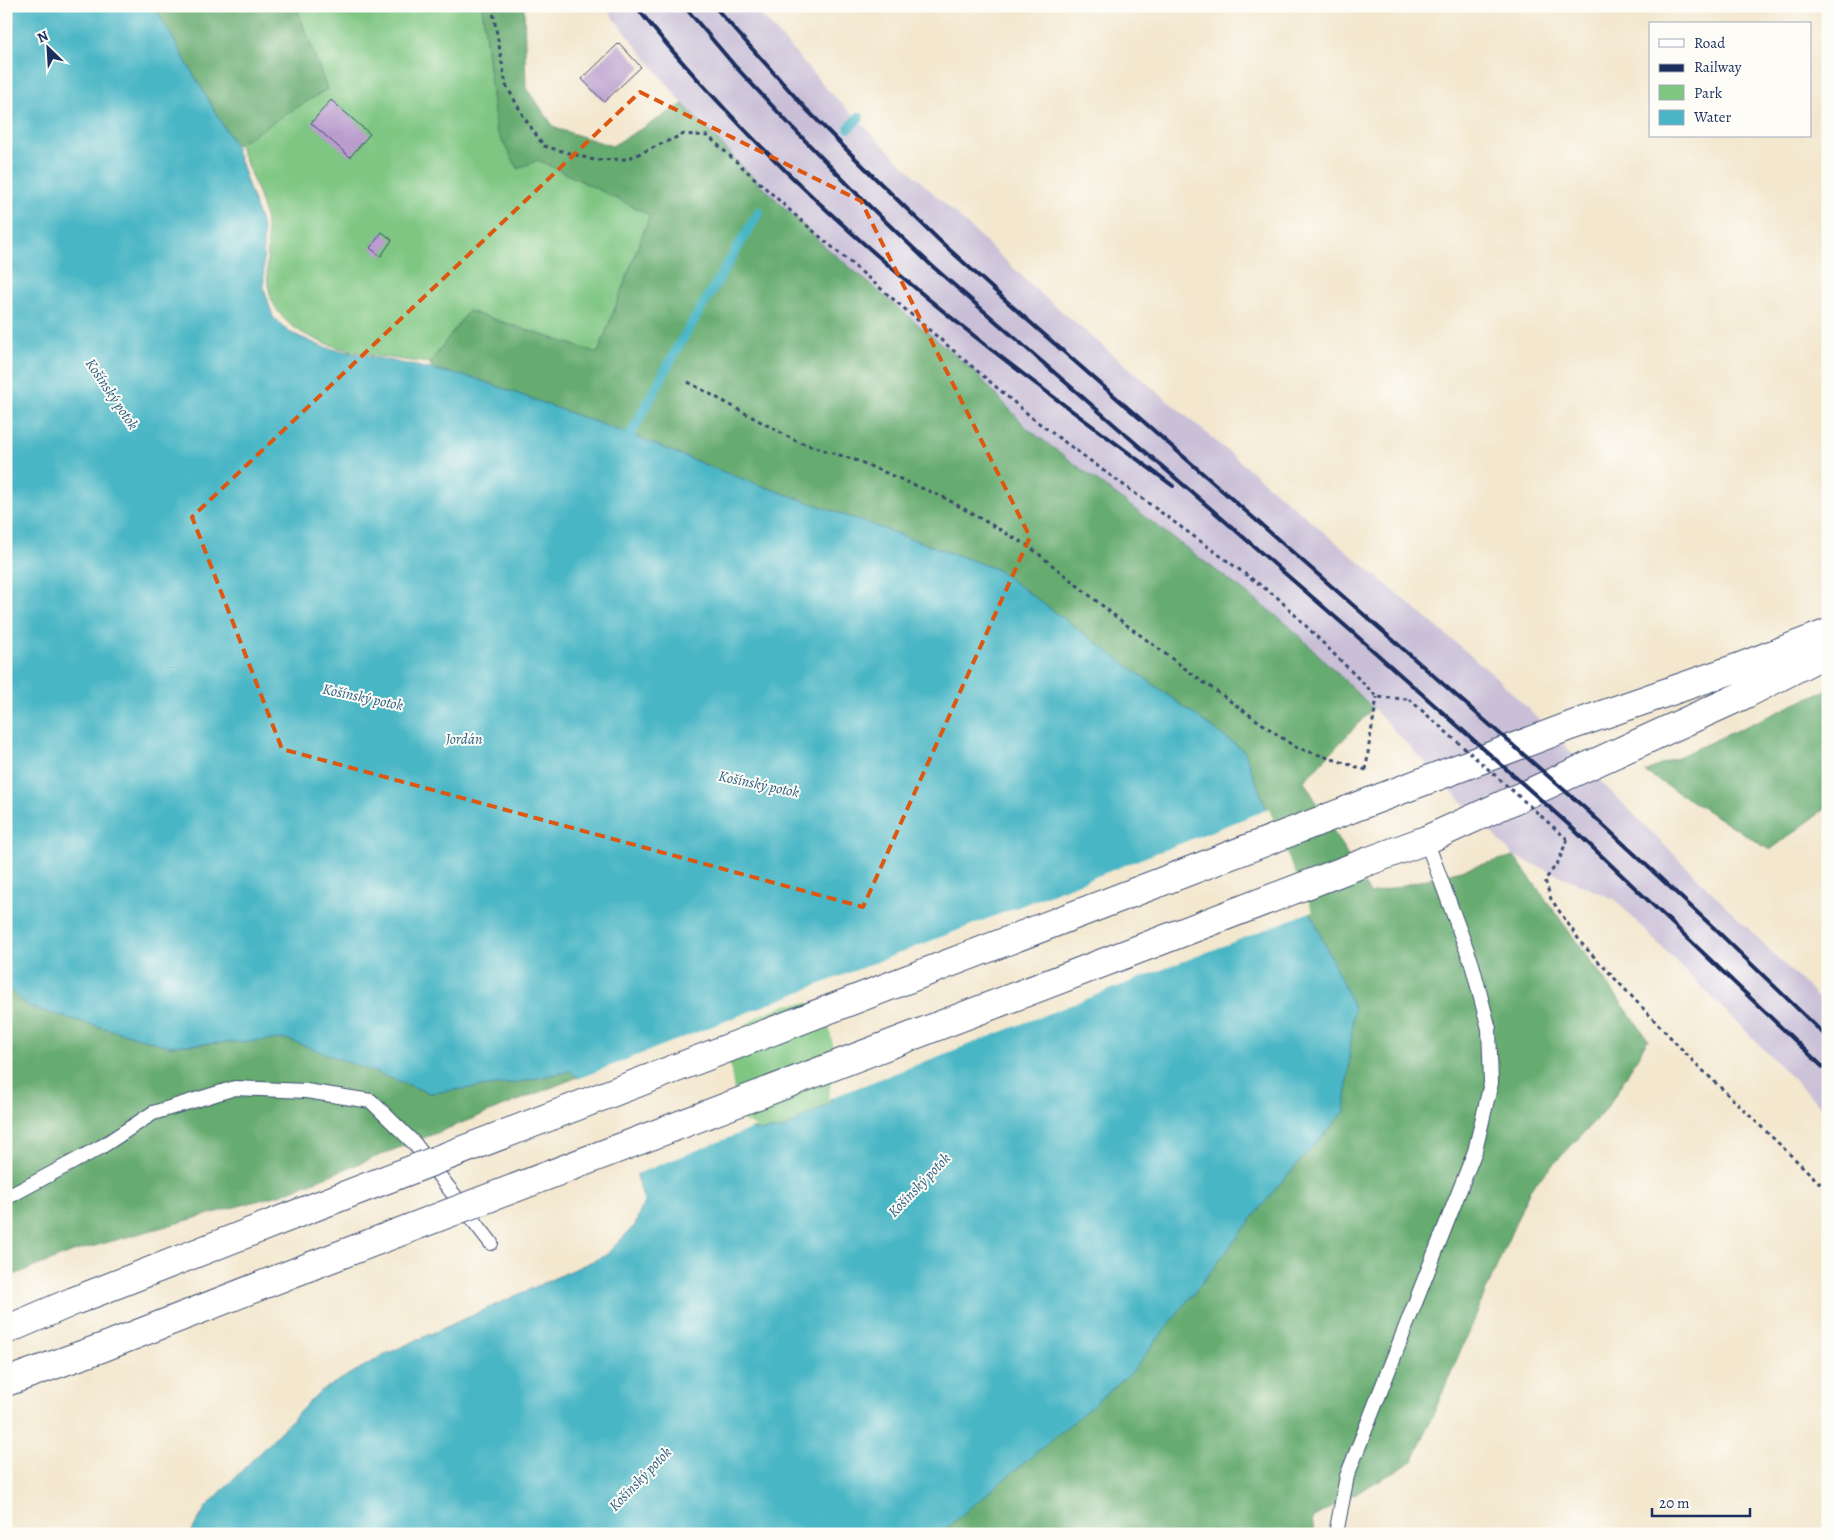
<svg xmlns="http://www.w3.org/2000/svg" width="1834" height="1540" font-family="Alegreya,serif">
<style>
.industrial{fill:#c9bfd7}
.green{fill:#7ec682;stroke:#4c7a70}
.forest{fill:#66ab70;stroke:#406d67}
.water{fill:#4ab6c5;stroke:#327292;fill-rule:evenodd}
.pier{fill:#f3e7ce}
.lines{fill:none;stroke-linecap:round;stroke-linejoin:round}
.stream{stroke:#4ab6c5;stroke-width:10}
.building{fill:#ba9dcd}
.lane-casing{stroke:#3b4b6f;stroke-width:16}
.primary-casing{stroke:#3b4b6f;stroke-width:30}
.path{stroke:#3b4b6f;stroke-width:3;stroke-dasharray:4 4;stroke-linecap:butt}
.lane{stroke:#fff;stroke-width:14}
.primary{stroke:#fff;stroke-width:28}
.rail{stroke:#1b2f5e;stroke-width:4}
.primary-bridge-casing{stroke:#3b4b6f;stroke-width:30;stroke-linecap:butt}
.path-bridge{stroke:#3b4b6f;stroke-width:3;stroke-dasharray:4 4;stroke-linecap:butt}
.primary-bridge{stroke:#fff;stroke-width:28}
.marked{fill:none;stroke:#de5710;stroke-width:4;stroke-dasharray:10 6;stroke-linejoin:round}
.labels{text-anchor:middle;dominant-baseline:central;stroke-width:4;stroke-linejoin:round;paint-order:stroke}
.water-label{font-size:15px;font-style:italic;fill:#2b5e82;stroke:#fdfcf7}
</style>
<rect width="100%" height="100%" fill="#fdfcf7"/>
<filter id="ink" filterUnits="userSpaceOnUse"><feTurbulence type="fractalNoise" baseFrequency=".02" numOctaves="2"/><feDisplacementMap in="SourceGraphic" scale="10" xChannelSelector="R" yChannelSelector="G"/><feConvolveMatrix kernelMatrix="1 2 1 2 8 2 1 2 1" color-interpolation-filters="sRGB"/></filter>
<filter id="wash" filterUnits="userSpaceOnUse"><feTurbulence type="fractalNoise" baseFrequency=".0096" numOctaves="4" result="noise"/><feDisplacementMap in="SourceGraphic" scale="20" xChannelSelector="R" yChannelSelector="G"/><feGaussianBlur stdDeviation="1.12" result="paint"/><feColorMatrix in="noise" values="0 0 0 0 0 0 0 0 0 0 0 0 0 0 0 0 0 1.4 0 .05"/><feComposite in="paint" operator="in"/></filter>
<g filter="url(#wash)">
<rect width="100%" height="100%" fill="#f3e7ce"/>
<path class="industrial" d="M604,6h149l74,83 69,69 145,136 454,382 333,332v106l-214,-215 -100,-43 -141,-148 -87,-85 -259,-195 -53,-57 -152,-127 -75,-73 -64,-67z"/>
<path class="green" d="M296,6h186l14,123 22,39 20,-9 112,56 -52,138 -130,-42 -38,52c-48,-6 -145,-13 -160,-69 -6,-23 0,-48 -4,-72 -5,-27 -18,-54 -28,-79l89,-54z
M810,1000l22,25 4,46 -6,33 -47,25 -25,2 -16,-8 -13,-44 1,-44 27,-22 33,-12z"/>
<path class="forest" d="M154,6h142l31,83 -92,57z
M482,6h42l2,82 29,40 57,18 71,-42 64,67 75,73 152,127 53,57 259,195 87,85 -69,73 66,113 144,-38 134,183 -40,68 -78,82 -117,272 -101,57 2,16h-375l338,-347 68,-76 -62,-259 -39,-101 -248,-182 -270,-96 -95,-38 -157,-57 -42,-9 -2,-6 38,-52 130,42 52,-138 -112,-55 -20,9 -22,-39z
M1828,689v118l-58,43 -125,-78z
M6,986l23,21 140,39 118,-8 143,55 84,-10 56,-12 8,6 -296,117 -209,58 -67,26z"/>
<path class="water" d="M6,6h148l81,140 28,83 1,59 9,29 16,15 34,15 151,31 157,57 95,38 270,96 248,182 39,101 71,156 -9,103 -68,76 -146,186 -192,161h-749l16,-27 114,-116 66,-37 220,-99 29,-30 9,-24 -7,-23 -8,-61 -59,-46 -56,12 -84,10 -143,-54 -118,7 -140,-39 -23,-21zM810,1000l22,25 4,46 -6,32 -47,26 -25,2 -16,-8 -15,-62 3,-26 27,-22 33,-12z"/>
<path class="pier" d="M1269,809l16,42 28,60 -485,188 6,-28 1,-17 -6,-28 -10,-19 -10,-4 -19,1 -19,6 -12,5 -27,21 -3,25 6,34 9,26 12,6 -122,48 -7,-57 -50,-39z"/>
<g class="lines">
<path class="stream" d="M849,128l10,-11
M625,445l54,-100 80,-133"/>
</g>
<g id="blocks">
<path class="building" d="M619,43l22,24 -37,35 -22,-23z
M331,100l39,34 -20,23 -39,-34z
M382,232l10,8 -11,16 -11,-8z"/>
</g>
</g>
<g filter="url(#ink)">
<use href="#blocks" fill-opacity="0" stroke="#3b4b6f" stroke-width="1"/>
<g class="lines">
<defs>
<path id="lane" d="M6,1198l95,-51 52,-34 82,-25 71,3 65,10 43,42 77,100
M1336,1534l11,-58 128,-325 16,-68 -2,-54 -17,-65 -46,-124"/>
<path id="primary" d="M1348,810l222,-84 167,-58 91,-35
M1369,861l57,-21 320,-146 82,-42
M6,1330l68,-29 217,-85
M6,1382l98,-35 207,-81"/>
</defs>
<use href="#lane" class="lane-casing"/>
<use href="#primary" class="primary-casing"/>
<path class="path" d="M492,6l14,79 19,34 19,27 50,14 33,-1 57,-25 24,2 96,87 232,198 242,177 99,99 32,2
M688,382l108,59 62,20 87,37 85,49 90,73 79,59 96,68 71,23
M1366,770l3,-25 8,-48
M1567,839l-8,22 -14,19 6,19 31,45 111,117 135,130"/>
<use href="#lane" class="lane"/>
<use href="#primary" class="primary"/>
<path class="rail" d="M636,6c27,36 58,70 89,103 82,88 172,167 267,241 59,46 121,91 181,136
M684,6l50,59 57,61 69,71 71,68 419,365 218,194 260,248
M714,6l92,103 69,69 66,64 82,74 565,495 126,117 114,110"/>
<defs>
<path id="primary-bridge" d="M291,1216l1057,-406
M311,1266l1058,-405"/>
</defs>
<use href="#primary-bridge" class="primary-bridge-casing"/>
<path class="path-bridge" d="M1409,699l158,140"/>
<use href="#primary-bridge" class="primary-bridge"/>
</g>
</g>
<path class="marked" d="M640,92l221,109 169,336 -167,370 -581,-158 -90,-232z"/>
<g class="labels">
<g class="water-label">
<text transform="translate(112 394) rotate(56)">Košínský potok</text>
<text transform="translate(363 697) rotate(12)">Košínský potok</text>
<text x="464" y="739">Jordán</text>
<text transform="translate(759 784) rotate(12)">Košínský potok</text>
<text transform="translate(919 1185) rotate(-46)">Košínský potok</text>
<text transform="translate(640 1479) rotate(-46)">Košínský potok</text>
</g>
</g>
<rect width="1834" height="1540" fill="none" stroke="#fdfcf7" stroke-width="25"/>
<rect x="1649" y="22" width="162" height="115" fill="#fdfcf7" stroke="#a3aaba"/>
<rect x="1659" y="39" width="25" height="8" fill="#ffffff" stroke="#a3aaba"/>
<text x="1694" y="48" font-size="15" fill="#1b2f5e">Road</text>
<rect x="1659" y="64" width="25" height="8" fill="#1b2f5e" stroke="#a3aaba"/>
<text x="1694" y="72" font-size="15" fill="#1b2f5e">Railway</text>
<rect x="1659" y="85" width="25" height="15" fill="#7ec682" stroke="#a3aaba"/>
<text x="1694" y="98" font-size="15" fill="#1b2f5e">Park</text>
<rect x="1659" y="110" width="25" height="15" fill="#4ab6c5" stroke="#a3aaba"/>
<text x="1694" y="122" font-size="15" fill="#1b2f5e">Water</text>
<g transform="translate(48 48) rotate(335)" stroke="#fdfcf7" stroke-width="4" paint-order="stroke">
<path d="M0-4L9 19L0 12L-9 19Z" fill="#1b2f5e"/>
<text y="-8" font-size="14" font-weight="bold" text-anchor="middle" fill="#1b2f5e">N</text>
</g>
<path d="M1652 1508v8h98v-8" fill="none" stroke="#1b2f5e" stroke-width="2.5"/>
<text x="1659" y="1508" font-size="15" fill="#1b2f5e" stroke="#fdfcf7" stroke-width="4" paint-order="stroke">20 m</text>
</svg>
